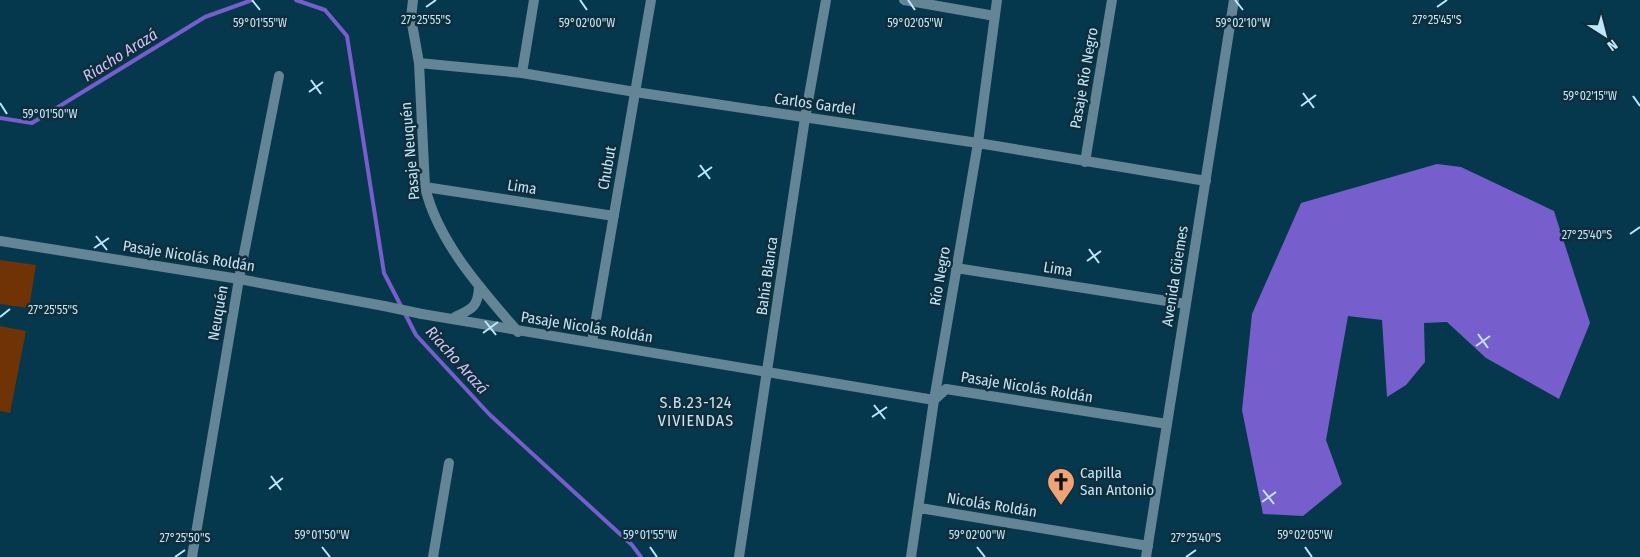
<svg xmlns="http://www.w3.org/2000/svg" width="1640" height="557" font-family="'Fira Sans Condensed',sans-serif">
<style>
.water{fill:#765ecc}
.lines{fill:none;stroke-linecap:round;stroke-linejoin:round}
.stream{stroke:#765ecc;stroke-width:4}
.building{fill:#703306}
.minor{stroke:#648596;stroke-width:10}
.tertiary{stroke:#648596;stroke-width:10}
.ticks{fill:none;stroke:#bfe7fc;stroke-width:2}
.labels{text-anchor:middle;dominant-baseline:central;stroke-width:5;stroke-linejoin:round;paint-order:stroke}
.street-label{font-size:15px;fill:#bfe7fc;stroke:#112d39}
.poi-label{font-size:15px;fill:#bfe7fc;stroke:#112d39;text-anchor:start}
.water-label{font-size:16px;font-style:italic;fill:#cbc4fc;stroke:#112d39}
.neighbourhood-label{font-size:16px;letter-spacing:1px;fill:#c4e4f4;stroke:#112d39}
.ticks-label{font-size:12px;text-anchor:middle;fill:#bfe7fc;stroke:#112d39;stroke-width:5;stroke-linejoin:round;paint-order:stroke}
</style>
<rect width="100%" height="100%" fill="#05384c"/>
<path class="water" d="M1437,164l24,3 93,44 36,112 -31,76 -73,-41 -39,-36 -23,1 1,39 -19,23 -19,12 -5,-77 -34,-4 -22,124 16,44 -39,32 -40,-2 -21,-104 10,-96 49,-111z"/>
<g class="lines">
<path class="stream" d="M296,0l29,10 22,26 37,237 32,62 73,79 143,131 9,12
M0,118l32,5 173,-106 47,-17"/>
</g>
<path class="building" d="M0,260l36,5 -7,43 -29,-4z
M0,326l26,5 -16,82 -10,-2z"/>
<g class="lines">
<path class="minor" d="M413,0l-2,18 8,45 6,124c13,55 56,102 93,145
M904,0l91,16
M419,63l103,10 113,19 343,51 228,38
M522,73l12,-73
M1085,162l27,-162
M425,187l189,29
M0,241l239,38
M956,268l230,36
M384,306l38,8
M455,317c17,-8 23,-10 24,-30
M592,342l59,-342
M934,400l12,-11 221,35
M920,508l228,38
M192,557l47,-278 40,-203
M433,557l16,-94
M739,557l66,-439 21,-118
M911,557l23,-157 44,-257 19,-143"/>
<path class="tertiary" d="M239,279l145,27
M422,314l512,86
M1146,557l88,-557"/>
</g>
<path class="ticks" d="M252,0l8,10M580,0l7,10M908,0l7,10M1235,0l8,10M426,7l10,-7M1437,7l10,-7M311,80l10,14M309,92l14,-10M1303,93l11,15M1633,96l7,10M0,103l7,11M1301,106l15,-11M700,165l10,14M698,177l14,-10M1630,234l10,-7M96,236l11,14M94,248l15,-10M1089,249l10,14M1087,261l14,-10M0,317l10,-8M485,321l11,14M483,333l15,-11M1478,334l10,14M1476,346l14,-10M874,405l11,14M872,417l15,-10M271,476l10,14M269,489l14,-11M1263,490l11,14M1262,502l14,-10M322,547l8,10M650,547l7,10M977,547l8,10M1305,547l7,10M175,557l10,-7M1186,557l10,-7"/>
<defs>
<symbol id="church-pin" viewBox="-11 -11 22 30"><path d="M0 17L-7.5 6A9.5 9.5 0 1 1 7.5 6Z" fill="#efa377" stroke="#112d39"/><path d="M-1.2-6h2.4v3.5h3.3v2.4h-3.3V6h-2.4V-.1h-3.3v-2.4h3.3Z" fill="#111"/></symbol>
</defs>
<g fill-rule="evenodd">
<use href="#church-pin" x="1045" y="466" width="32" height="43"/>
</g>
<g class="labels">
<g class="street-label">
<text transform="translate(1084 78) rotate(-80)">Pasaje Río Negro</text>
<text transform="translate(815 104) rotate(8)">Carlos Gardel</text>
<text transform="translate(410 151) rotate(-95)">Pasaje Neuquén</text>
<text transform="translate(607 168) rotate(-80)">Chubut</text>
<text transform="translate(522 187) rotate(9)">Lima</text>
<text transform="translate(189 256) rotate(9)">Pasaje Nicolás Roldán</text>
<text transform="translate(1058 269) rotate(9)">Lima</text>
<text transform="translate(767 276) rotate(-82)">Bahía Blanca</text>
<text transform="translate(940 276) rotate(-80)">Río Negro</text>
<text transform="translate(1175 276) rotate(-81)">Avenida Güemes</text>
<text transform="translate(218 313) rotate(-80)">Neuquén</text>
<text transform="translate(587 327) rotate(9)">Pasaje Nicolás Roldán</text>
<text transform="translate(1027 387) rotate(9)">Pasaje Nicolás Roldán</text>
<text transform="translate(992 505) rotate(9)">Nicolás Roldán</text>
</g>
<g class="poi-label">
<text x="1080" y="473">Capilla<tspan x="1080" dy="17">San Antonio</tspan></text>
</g>
<g class="water-label">
<text transform="translate(120 55) rotate(-32)">Riacho Arazá</text>
<text transform="translate(457 360) rotate(48)">Riacho Arazá</text>
</g>
<g class="neighbourhood-label">
<text x="696" y="402">S.B.23-124<tspan x="696" dy="18">VIVIENDAS</tspan></text>
</g>
</g>
<g class="ticks-label">
<text x="426" y="24">27°25'55"S</text>
<text x="1437" y="24">27°25'45"S</text>
<text x="260" y="27">59°01'55"W</text>
<text x="587" y="27">59°02'00"W</text>
<text x="915" y="27">59°02'05"W</text>
<text x="1243" y="27">59°02'10"W</text>
<text x="1590" y="100">59°02'15"W</text>
<text x="50" y="118">59°01'50"W</text>
<text x="1587" y="239">27°25'40"S</text>
<text x="53" y="314">27°25'55"S</text>
<text x="322" y="539">59°01'50"W</text>
<text x="650" y="539">59°01'55"W</text>
<text x="977" y="539">59°02'00"W</text>
<text x="1305" y="539">59°02'05"W</text>
<text x="185" y="542">27°25'50"S</text>
<text x="1196" y="542">27°25'40"S</text>
</g>
<g transform="translate(1605 35) rotate(144)" stroke="#112d39" stroke-width="4" paint-order="stroke">
<path d="M0-4L9 19L0 12L-9 19Z" fill="#bfe7fc"/>
<text y="-8" font-size="14" font-weight="bold" text-anchor="middle" fill="#bfe7fc">N</text>
</g>
</svg>
